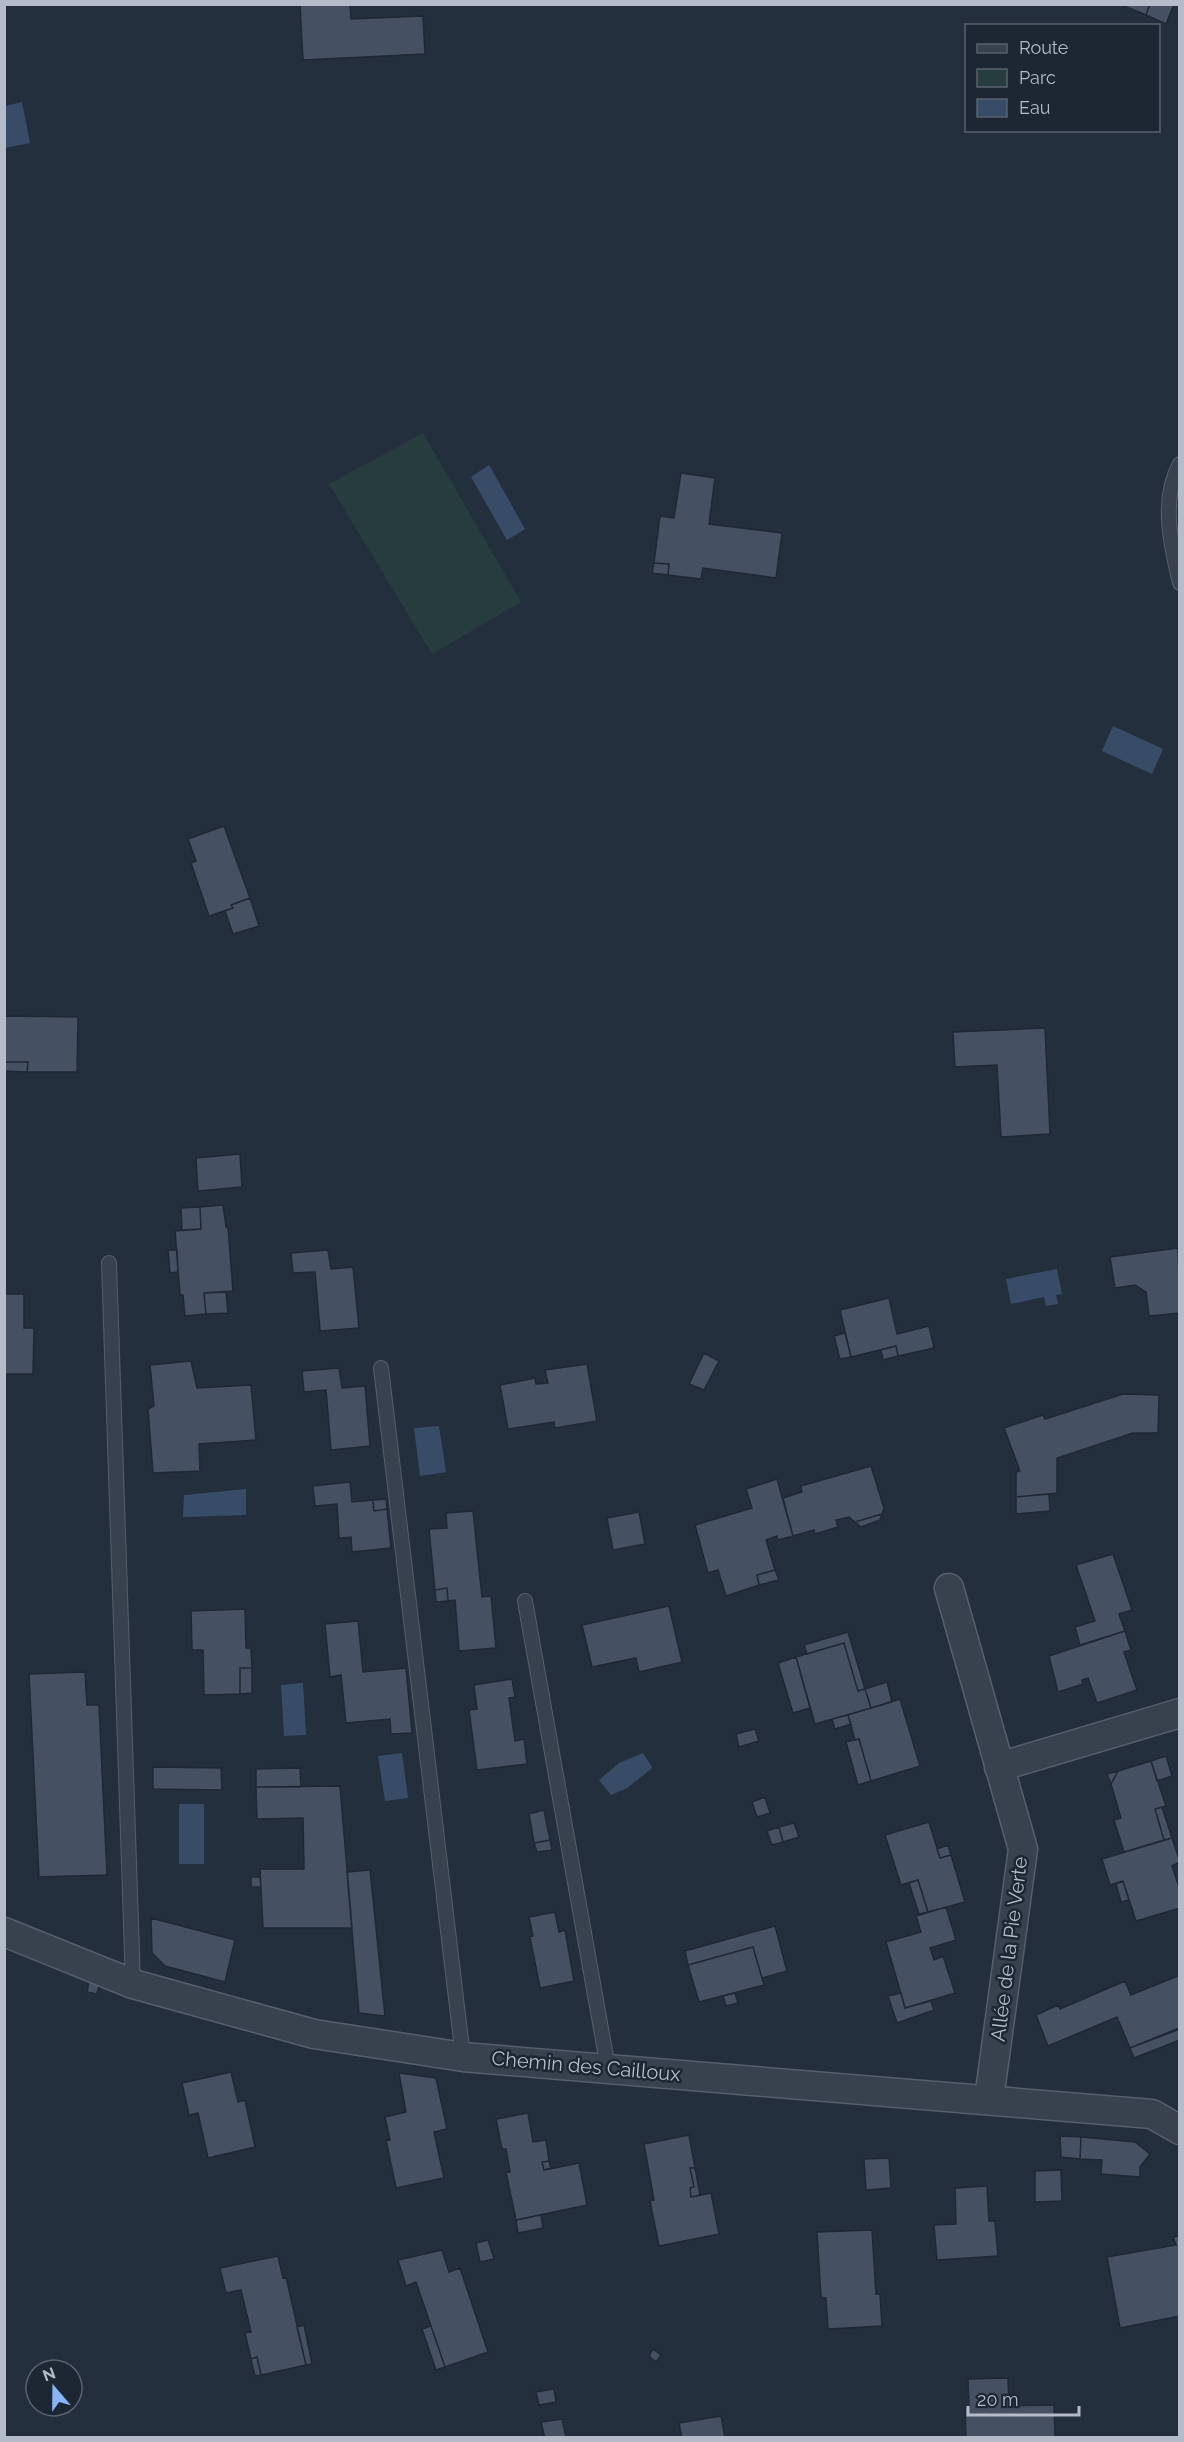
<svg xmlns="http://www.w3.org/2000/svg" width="1184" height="2442" font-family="Raleway,sans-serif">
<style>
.green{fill:#263c3f}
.water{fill:#394c67}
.building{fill:#455162;stroke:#1f2835;stroke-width:1.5}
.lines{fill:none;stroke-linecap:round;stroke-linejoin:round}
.lane-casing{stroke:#565f6c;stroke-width:16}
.street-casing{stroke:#565f6c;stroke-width:31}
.lane{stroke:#38414e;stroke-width:14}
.street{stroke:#38414e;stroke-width:28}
.labels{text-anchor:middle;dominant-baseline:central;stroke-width:5;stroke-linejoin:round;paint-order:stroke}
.street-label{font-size:20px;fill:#b4bcc9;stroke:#1d2633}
</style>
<rect width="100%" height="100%" fill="#242f3e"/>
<path class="green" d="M423,433l98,169 -89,52 -103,-170z"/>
<path class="water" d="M22,102l8,41 -25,5v-42z
M489,465l36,64 -18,11 -36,-63z
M1113,726l50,23 -11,25 -50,-23z
M1057,1269l5,25 -6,1 2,9 -12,2 -2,-9 -33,7 -5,-25z
M439,1426l7,46 -26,4 -6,-48z
M246,1489v26l-63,2 1,-22z
M303,1683l3,52 -22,1 -3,-51z
M402,1753l6,45 -23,3 -7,-45z
M643,1753l9,14 -1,2 -24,19 -16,7 -12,-15 20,-17z
M179,1804h25v60h-25z"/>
<path class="building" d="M300,4h50l1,15 72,-3 2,38 -122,6z
M1119,4h31l-4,11z
M1150,4h24l-8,20 -20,-9z
M681,473l34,5 -6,46 73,9 -6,45 -73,-10 -2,11 -33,-4 1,-11 -15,-1 6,-47 14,2z
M654,563l15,1 -1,11 -16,-2z
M224,826l26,72 -19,7 2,3 -24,8 -18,-53 5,-2 -8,-22z
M250,898l9,28 -26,8 -8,-23 8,-3 -2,-3z
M4,1016l74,1 -1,55h-50l1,-10h-24z
M1045,1028l5,106 -49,3 -4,-72 -42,2 -2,-35z
M4,1062h24l-1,10 -23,-1z
M240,1154l2,33 -44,4 -2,-33z
M223,1205l3,22h2l5,64 -29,2 2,21 -21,2 -2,-21h-3l-5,-64 26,-2 -1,-22z
M200,1207l1,22 -19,1 -1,-22z
M1178,1248l2,65 -31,3 -3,-24 -11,-7 -20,3 -5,-31z
M168,1250h9l1,22 -8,1z
M328,1250l3,19 22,-2 6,61 -39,3 -5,-59 -22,1 -2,-20z
M226,1292l2,21 -22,1 -2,-21z
M4,1294h20v34h10l-1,46h-29z
M889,1298l8,36 32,-8 5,22 -36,8 -2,-10 -45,11 -11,-47z
M845,1333l6,24 -11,2 -6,-23z
M896,1346l2,10 -15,4 -2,-10z
M704,1353l15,8 -15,29 -15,-6z
M191,1361l6,27 54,-3 5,55 -57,4 1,27 -47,2 -5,-64 6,-3 -4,-41z
M587,1364l10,57 -42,7 -1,-6 -46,7 -8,-44 35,-7 1,6 12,-1 -3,-13z
M339,1368l3,20 23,-2 5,60 -39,4 -5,-60 -22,2 -2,-21z
M1123,1394l36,1 -1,38h-25l-76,25v35l-41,4v-25l4,-1 -16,-43 39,-13 2,4z
M871,1466l13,42 -2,6 -27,8 -6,-5 -13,3 2,7 -23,7 -1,-4 -21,6 -10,-38 19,-6 -1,-6z
M777,1479l16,57 -15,4 -1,-4 -11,4 9,30 -18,5 2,10 -33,11 -8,-26 -10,3 -13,-48 57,-17 -6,-19z
M350,1482l2,20 21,-2 1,11 13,-2 4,39 -39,4 -1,-15 -12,1 -2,-34 -22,2 -2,-20z
M1049,1494l1,17 -34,3v-17z
M386,1499l1,10 -13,2 -1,-11z
M473,1511l9,86 9,-1 5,52 -37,3 -4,-51 -7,1 -1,-13 -12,2 -6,-61 18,-1 -1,-15z
M639,1512l6,32 -32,6 -6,-32z
M882,1514l-2,6 -19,7 -6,-5z
M1113,1554l19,56 -13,4 6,17 -45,14 -5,-18 20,-6 -19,-56z
M775,1570l4,10 -20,5 -2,-10z
M447,1588l1,13 -12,1 -1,-12z
M669,1606l13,56 -43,10 -3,-14 -44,9 -10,-42z
M245,1609l1,39h5l1,20h-12v26l-36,1 -1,-45h-11l-1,-39z
M358,1621l5,51 43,-4 6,65 -21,1 -1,-15 -44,4 -5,-48 -11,2 -5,-53z
M1125,1631l6,19 -7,2 13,38 -40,13 -9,-25 -6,2 1,4 -25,8 -9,-36z
M848,1632l17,57 -7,2 -14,-48 -37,11 -3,-9z
M844,1643l14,48 7,-2 6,19 -56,16 -19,-67z
M796,1657l14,51 -17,5 -15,-50z
M240,1668h12v25l-12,1z
M85,1672l2,33h12l8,170 -68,2 -10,-203z
M512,1679l3,18 -6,1 6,43 9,-2 3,25 -50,6 -8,-60 8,-1 -3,-24z
M887,1682l5,20 -21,6 -6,-19z
M900,1699l20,67 -49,15 -12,-42 -4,1 -7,-25z
M848,1715l3,9 -16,5 -3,-10z
M755,1729l4,12 -20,6 -3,-13z
M859,1739l12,42 -13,4 -12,-43z
M1166,1756l6,20 -15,5 -6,-20z
M1151,1761l15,45 -11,3 9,31 -40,12 -10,-32 7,-2 -10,-34 7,-13z
M153,1767l68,1 1,22 -69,-1z
M300,1768l1,19h-45v-18z
M1118,1771l-7,13 -4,-10z
M340,1786l12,142h-89l-3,-59h44l-1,-51 -46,1 -1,-32z
M765,1797l5,16 -13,4 -5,-15z
M1162,1807l10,31 -8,2 -9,-31z
M544,1810l6,30 -16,3 -5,-29z
M929,1822l11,36 11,-3 14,47 -37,10 -10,-32 -17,5 -16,-50z
M794,1823l5,14 -16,5 -4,-15z
M779,1827l4,15 -11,3 -5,-14z
M1172,1838l8,24 -8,4 8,24v18l-44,13 -13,-40 -13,4 -8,-26z
M550,1840l2,10 -15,2 -3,-9z
M948,1845l3,10 -11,3 -3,-9z
M370,1870l15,146 -26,-3 -12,-141z
M251,1877h9l1,10h-10z
M918,1880l10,32 -9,2 -10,-31z
M1123,1881l6,19 -8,2 -5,-18z
M946,1907l10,33 -26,8 4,12 9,-4 12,37 -50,15 -19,-66 35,-10 -5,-16z
M555,1912l4,20 6,-2 9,51 -34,7 -10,-51 3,-1 -4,-19z
M151,1918l84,22 -10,42 -60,-16 -13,-13z
M775,1926l12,45 -25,7 -9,-31 -65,18 -3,-14z
M753,1947l11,38 -65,17 -11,-37z
M1180,1975v54l-50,19 -13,-31 -69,29 -12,-31 22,-10 2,4 65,-28 6,14z
M89,1981l11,2 -3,11 -10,-2z
M735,1993l3,10 -12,3 -3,-10z
M901,1993l4,15 26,-7 3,9 -37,13 -9,-27z
M1179,2028l1,12 -46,18 -4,-10z
M231,2072l7,30 7,-2 10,47 -47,11 -10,-45 -9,2 -7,-32z
M399,2073l37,5 11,51 -13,3 10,46 -48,10 -10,-48h4l-5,-23 21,-5z
M528,2113l5,29 13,-2 3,21 -7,1 2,8 35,-7 8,42 -71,15 -10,-48h4l-4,-23h-4l-6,-30z
M689,2135l6,33h-5l4,19 -4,1 1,9 20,-4 8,41 -60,12 -9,-45 4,-1 -10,-56z
M1060,2136l21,1 -1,22 -19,-2z
M1081,2137l54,5 15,12 -10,13v10l-39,-3 1,-14 -22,-1z
M889,2158l2,30 -25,2 -2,-31z
M549,2161l2,7 -7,2 -2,-8z
M690,2168h5l5,27 -9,2 -1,-9 4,-1z
M1061,2170l1,31 -27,1v-31z
M987,2186l2,35h6l3,35 -61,4 -3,-35 22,-1 -1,-36z
M541,2215l2,13 -25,5 -2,-13z
M872,2230l4,64h4l2,32 -54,3 -2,-31 -5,-1 -4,-65z
M1180,2236v80l-60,12 -13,-71 69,-12 -3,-8z
M488,2240l6,19 -14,3 -4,-19z
M442,2250l7,22 11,-4 28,84 -43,15 -29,-85 -10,4 -8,-26z
M278,2256l5,22 3,-1 20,88 -45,10 -4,-18 -6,2 -6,-26 6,-1 -10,-42 -15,3 -6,-25z
M304,2325l8,39 -6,1 -9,-38z
M431,2326l14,41 -9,3 -14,-41z
M653,2349l8,6 -5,7 -7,-6z
M257,2357l4,18 -6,1 -4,-17z
M1008,2378l1,28 45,-1 1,33h-89l-1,-31h4l-1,-28z
M554,2389l2,13 -17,3 -3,-13z
M721,2416l4,22h-43l-3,-15z
M562,2419l4,18 -21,1 -4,-16z"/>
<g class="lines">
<defs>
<path id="lane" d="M1180,464c-20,36 -9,81 0,119
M109,1263l24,721
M381,1368l82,689
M525,1601l83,467"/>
<path id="street" d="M949,1588l74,261 -34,250
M999,1767l181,-54
M4,1932l129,52 181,50 149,23 689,57 28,16"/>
</defs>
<use href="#lane" class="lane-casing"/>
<use href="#street" class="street-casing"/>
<use href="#lane" class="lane"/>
<use href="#street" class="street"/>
</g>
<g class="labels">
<g class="street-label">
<text transform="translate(1009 1949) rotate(-83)">Allée de la Pie Verte</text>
<text transform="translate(586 2066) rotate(5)">Chemin des Cailloux</text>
</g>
</g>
<rect width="1184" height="2442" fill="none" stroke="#b4bcc9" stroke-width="12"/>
<rect x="965" y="24" width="195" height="108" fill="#1d2633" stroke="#59626f" stroke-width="1.5"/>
<rect x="977" y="44" width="30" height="9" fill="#38414e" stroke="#59626f" stroke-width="1.5"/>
<text x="1019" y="54" font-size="18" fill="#b4bcc9">Route</text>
<rect x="977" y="69" width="30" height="18" fill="#263c3f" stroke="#59626f" stroke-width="1.5"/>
<text x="1019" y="84" font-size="18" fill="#b4bcc9">Parc</text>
<rect x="977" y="99" width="30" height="18" fill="#394c67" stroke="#59626f" stroke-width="1.5"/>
<text x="1019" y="114" font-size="18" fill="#b4bcc9">Eau</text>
<g transform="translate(54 2388) rotate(340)"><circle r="28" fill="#1d2633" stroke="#59626f" stroke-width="1.5"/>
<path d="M0-4.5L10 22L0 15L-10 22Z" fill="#8ab4f8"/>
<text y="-9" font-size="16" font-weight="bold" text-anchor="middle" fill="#b4bcc9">N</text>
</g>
<path d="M968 2406v9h111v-9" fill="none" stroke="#b4bcc9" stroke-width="3"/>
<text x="977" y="2406" font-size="18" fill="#b4bcc9" stroke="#1d2633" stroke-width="4.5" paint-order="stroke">20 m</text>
</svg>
